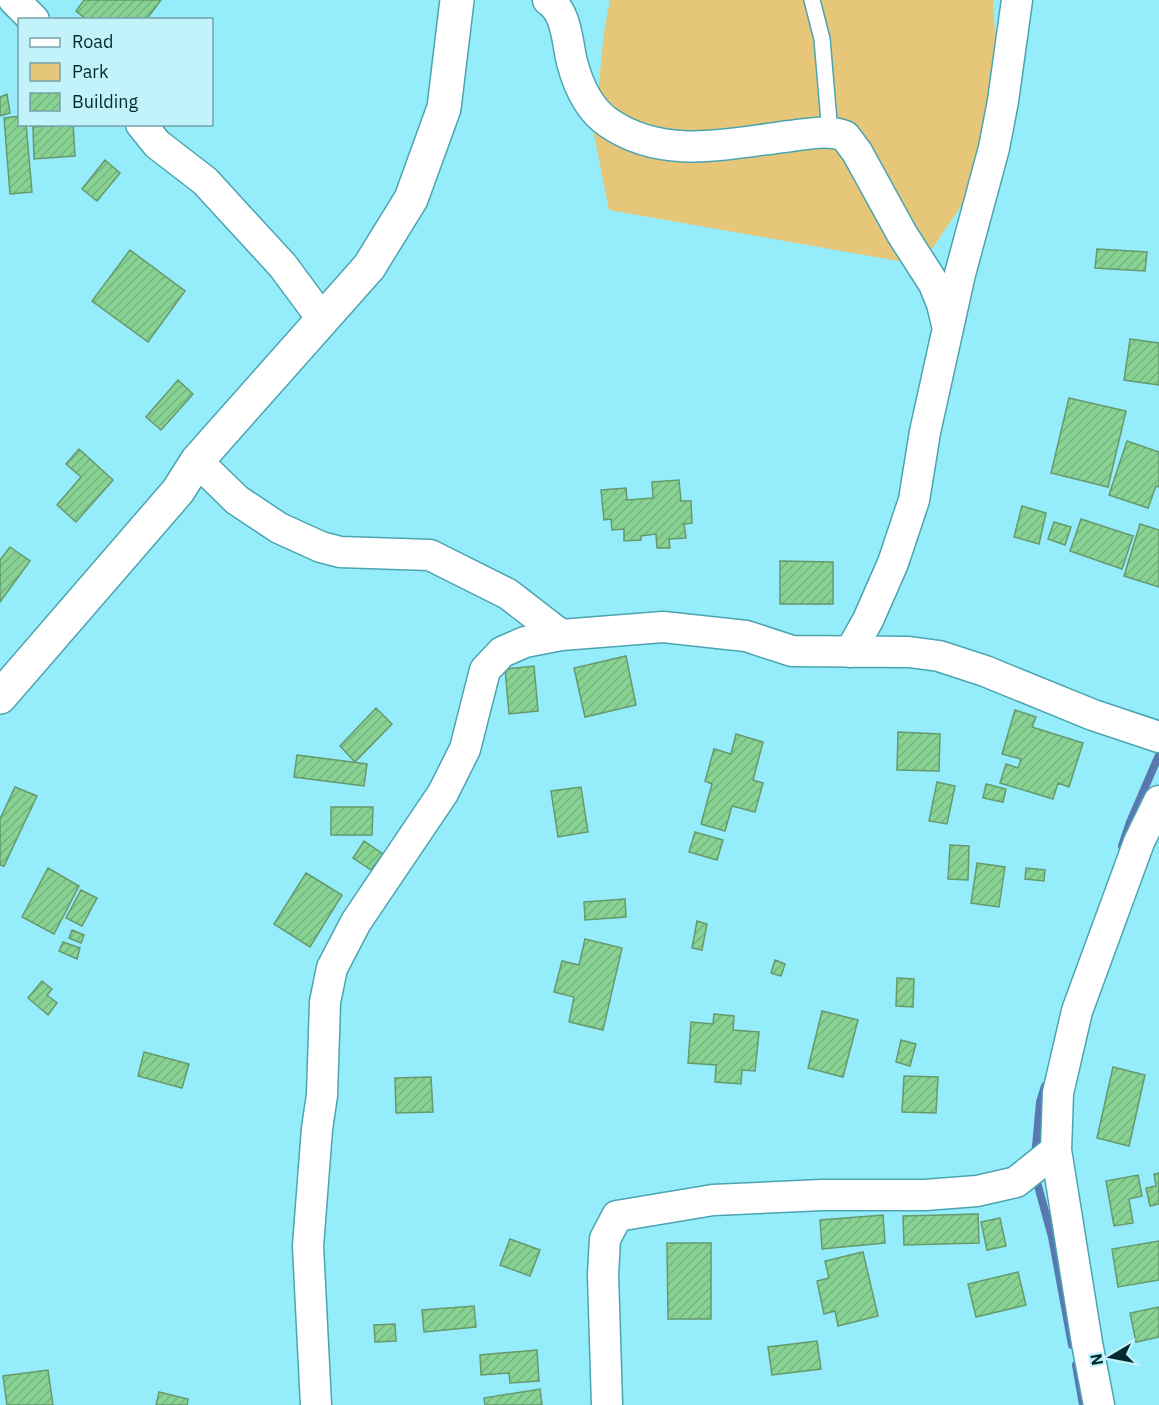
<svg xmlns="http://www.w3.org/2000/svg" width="1159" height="1405" font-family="'IBM Plex Sans',sans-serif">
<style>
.park{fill:#e6c678}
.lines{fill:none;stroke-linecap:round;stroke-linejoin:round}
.stream{stroke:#5978b0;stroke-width:8}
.building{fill:url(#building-hatch);stroke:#66996d;stroke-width:1.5}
.lane-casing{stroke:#4ca4b1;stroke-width:18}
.street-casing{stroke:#4ca4b1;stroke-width:33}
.secondary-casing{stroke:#4ca4b1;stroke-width:36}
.lane{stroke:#fff;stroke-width:15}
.street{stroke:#fff;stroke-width:30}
.secondary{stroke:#fff;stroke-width:33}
</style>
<defs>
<pattern id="building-hatch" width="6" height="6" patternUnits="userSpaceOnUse" patternTransform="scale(1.5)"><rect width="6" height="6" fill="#88d393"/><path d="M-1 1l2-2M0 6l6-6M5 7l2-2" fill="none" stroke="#74b57f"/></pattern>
</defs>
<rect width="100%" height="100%" fill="#95ecfa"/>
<path class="park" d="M610,0h383l6,101 -27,89 -51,75 -312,-55 -15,-75 10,-103z"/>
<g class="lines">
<path class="stream" d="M1122,846l8,-24 29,-67
M1035,1157l5,-55 5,-16
M1035,1175l17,62 20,108
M1076,1365l7,40"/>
</g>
<path class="building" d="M84,0h77l-15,20h-59l-11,-9z
M7,94l3,19 -10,3v-19z
M20,116v8h6l6,68 -22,2 -6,-76z
M73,124l2,32 -41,3 -1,-32z
M105,160l15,13 -23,28 -15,-12z
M1097,249l50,3 -2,19 -50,-3z
M130,250l55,41 -37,51 -56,-41z
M1130,339l29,4v42l-35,-5z
M178,380l15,14 -32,36 -15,-13z
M1069,398l57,13 -18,76 -57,-14z
M1127,441l32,11v35l-3,-1 -8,22 -39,-13z
M79,449l34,31 -37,42 -19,-17 24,-28 -15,-13z
M679,480l2,21h10l1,22 -8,1 2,14 -17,1 1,9h-13l-1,-14 -15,2v4l-17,1v-12l-12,1 -1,-11 -7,1 -3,-30 25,-2 1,12 26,-2 -1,-16z
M1022,506l24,7 -7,31 -25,-7z
M1081,519l52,17 -11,33 -52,-18z
M1054,522l17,5 -6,18 -17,-6z
M1140,524l19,6v57l-35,-11z
M10,547l20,14 -30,41v-42z
M780,561l53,1v42h-53z
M626,656l10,49 -51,12 -11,-49z
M534,666l4,45 -29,3 -4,-45z
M376,708l16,16 -37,38 -15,-16z
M1015,710l21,7 -4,10 51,16 -14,44 -11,-4 -5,16 -53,-16 6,-19 12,4 3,-9 -19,-5z
M898,732l42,2 -1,37 -42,-1z
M736,734l27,8 -10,38 10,3 -8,29 -23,-6 -7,25 -24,-7 11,-40 -7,-3 9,-32 17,5z
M297,755l70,9 -3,22 -70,-9z
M937,782l18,4 -8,38 -18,-3z
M986,784l20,5 -3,13 -20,-4z
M15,787l22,9 -33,70 -4,-1v-46z
M581,787l7,45 -30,5 -7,-46z
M331,807h42l-1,28h-41z
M695,832l28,8 -6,20 -28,-8z
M364,841l19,13 -12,16 -18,-12z
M950,845l19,1 -1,34 -20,-1z
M977,863l28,4 -6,40 -28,-4z
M48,868l31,18 -25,48 -32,-17z
M1026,868l19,2 -1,11 -19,-2z
M306,873l36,22 -32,52 -36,-23z
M81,890l16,8 -15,28 -16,-8z
M625,899l1,18 -41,3 -1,-18z
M697,921l10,3 -5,26 -10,-2z
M72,930l12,5 -3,8 -12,-5z
M585,939l37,9 -19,82 -34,-8 5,-25 -20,-5 8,-31 17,4z
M63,942l17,6 -3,11 -18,-8z
M775,960l10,4 -4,12 -10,-3z
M897,978l17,1 -1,28 -17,-1z
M42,981l10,8 -5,6 10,8 -9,12 -20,-17z
M822,1011l36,9 -15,57 -35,-9z
M714,1014l20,2 -1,14 26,2 -4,39 -13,-1 -1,14 -26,-2 1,-17 -28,-2 3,-41 22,2z
M901,1040l15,4 -6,22 -14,-4z
M144,1052l45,12 -7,24 -44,-12z
M1113,1067l32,8 -16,71 -32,-8z
M904,1076l34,1 -2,36 -34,-1z
M431,1077l2,35 -37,1 -1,-35z
M1159,1173v31l-9,2 -4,-18 10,-2 -2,-12z
M1138,1175l4,21 -13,3 4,24 -19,3 -8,-45z
M978,1214l1,29 -75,2 -1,-29z
M883,1215l2,28 -63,6 -2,-29z
M1000,1218l6,28 -19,4 -6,-28z
M510,1239l30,11 -10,26 -30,-11z
M1159,1241v39l-41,7 -6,-38z
M667,1243h44v76h-43z
M863,1252l15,64 -40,10 -3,-15 -11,3 -7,-33 12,-3 -4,-17z
M1018,1272l8,33 -50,12 -8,-33z
M474,1306l2,21 -52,5 -2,-22z
M1159,1307v30l-23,5 -6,-29z
M395,1324l1,17 -21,1 -1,-17z
M817,1341l4,28 -49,6 -4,-28z
M537,1350l2,31 -29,2 -1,-10 -28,2 -1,-20z
M48,1370l5,35h-46l-4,-29z
M540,1389l2,16h-57l-1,-7z
M159,1392l29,7 -1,6h-31z"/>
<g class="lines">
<defs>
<path id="lane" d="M812,0l10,39 8,94"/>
<path id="street" d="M14,0l20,20
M548,0c19,12 19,42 24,62 6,23 16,47 37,61 56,38 120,20 182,13 17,-2 37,-7 54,0l12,16 45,82 32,50 8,20 5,21
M141,124l16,20 48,37 78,85 40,54
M197,461l40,39 42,28 42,19 19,5 90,3 78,39 53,41
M850,652l18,-32 25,-57 21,-63 11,-68 35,-158 34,-126 9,-47 14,-101
M316,1405l-8,-159 9,-117 5,-34 3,-93 7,-34 24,-46 87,-129 22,-44 20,-79 17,-18 23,-10 36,-7 102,-8 83,9 46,15 117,1 30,4 46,15 108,44 66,22
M607,1405l-4,-130 2,-36 12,-23 96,-16 109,-5h103l52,-4 39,-9 40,-32
M1099,1405l-12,-62 -31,-193 2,-57 19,-82 62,-169 20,-41"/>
<path id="secondary" d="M0,697l178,-206 19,-30 172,-194 42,-68 33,-91 13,-108"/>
</defs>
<use href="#lane" class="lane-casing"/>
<use href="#street" class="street-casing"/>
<use href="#secondary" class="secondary-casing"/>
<use href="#lane" class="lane"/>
<use href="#street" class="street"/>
<use href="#secondary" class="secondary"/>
</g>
<rect x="18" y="18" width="195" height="108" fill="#c2f3fb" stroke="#76a3aa" stroke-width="1.5"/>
<rect x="30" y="38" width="30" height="9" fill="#ffffff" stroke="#76a3aa" stroke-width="1.5"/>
<text x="72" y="48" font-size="18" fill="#032a30">Road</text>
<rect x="30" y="63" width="30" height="18" fill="#e6c678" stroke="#76a3aa" stroke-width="1.5"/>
<text x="72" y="78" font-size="18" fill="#032a30">Park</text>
<rect x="30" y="93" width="30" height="18" fill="url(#building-hatch)" stroke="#76a3aa" stroke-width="1.5"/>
<text x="72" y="108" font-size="18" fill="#032a30">Building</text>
<g transform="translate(1111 1357) rotate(260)" stroke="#c2f3fb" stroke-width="4.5" paint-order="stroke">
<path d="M0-4.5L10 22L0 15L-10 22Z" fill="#032a30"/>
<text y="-9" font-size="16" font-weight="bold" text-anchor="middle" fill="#032a30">N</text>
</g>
</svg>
